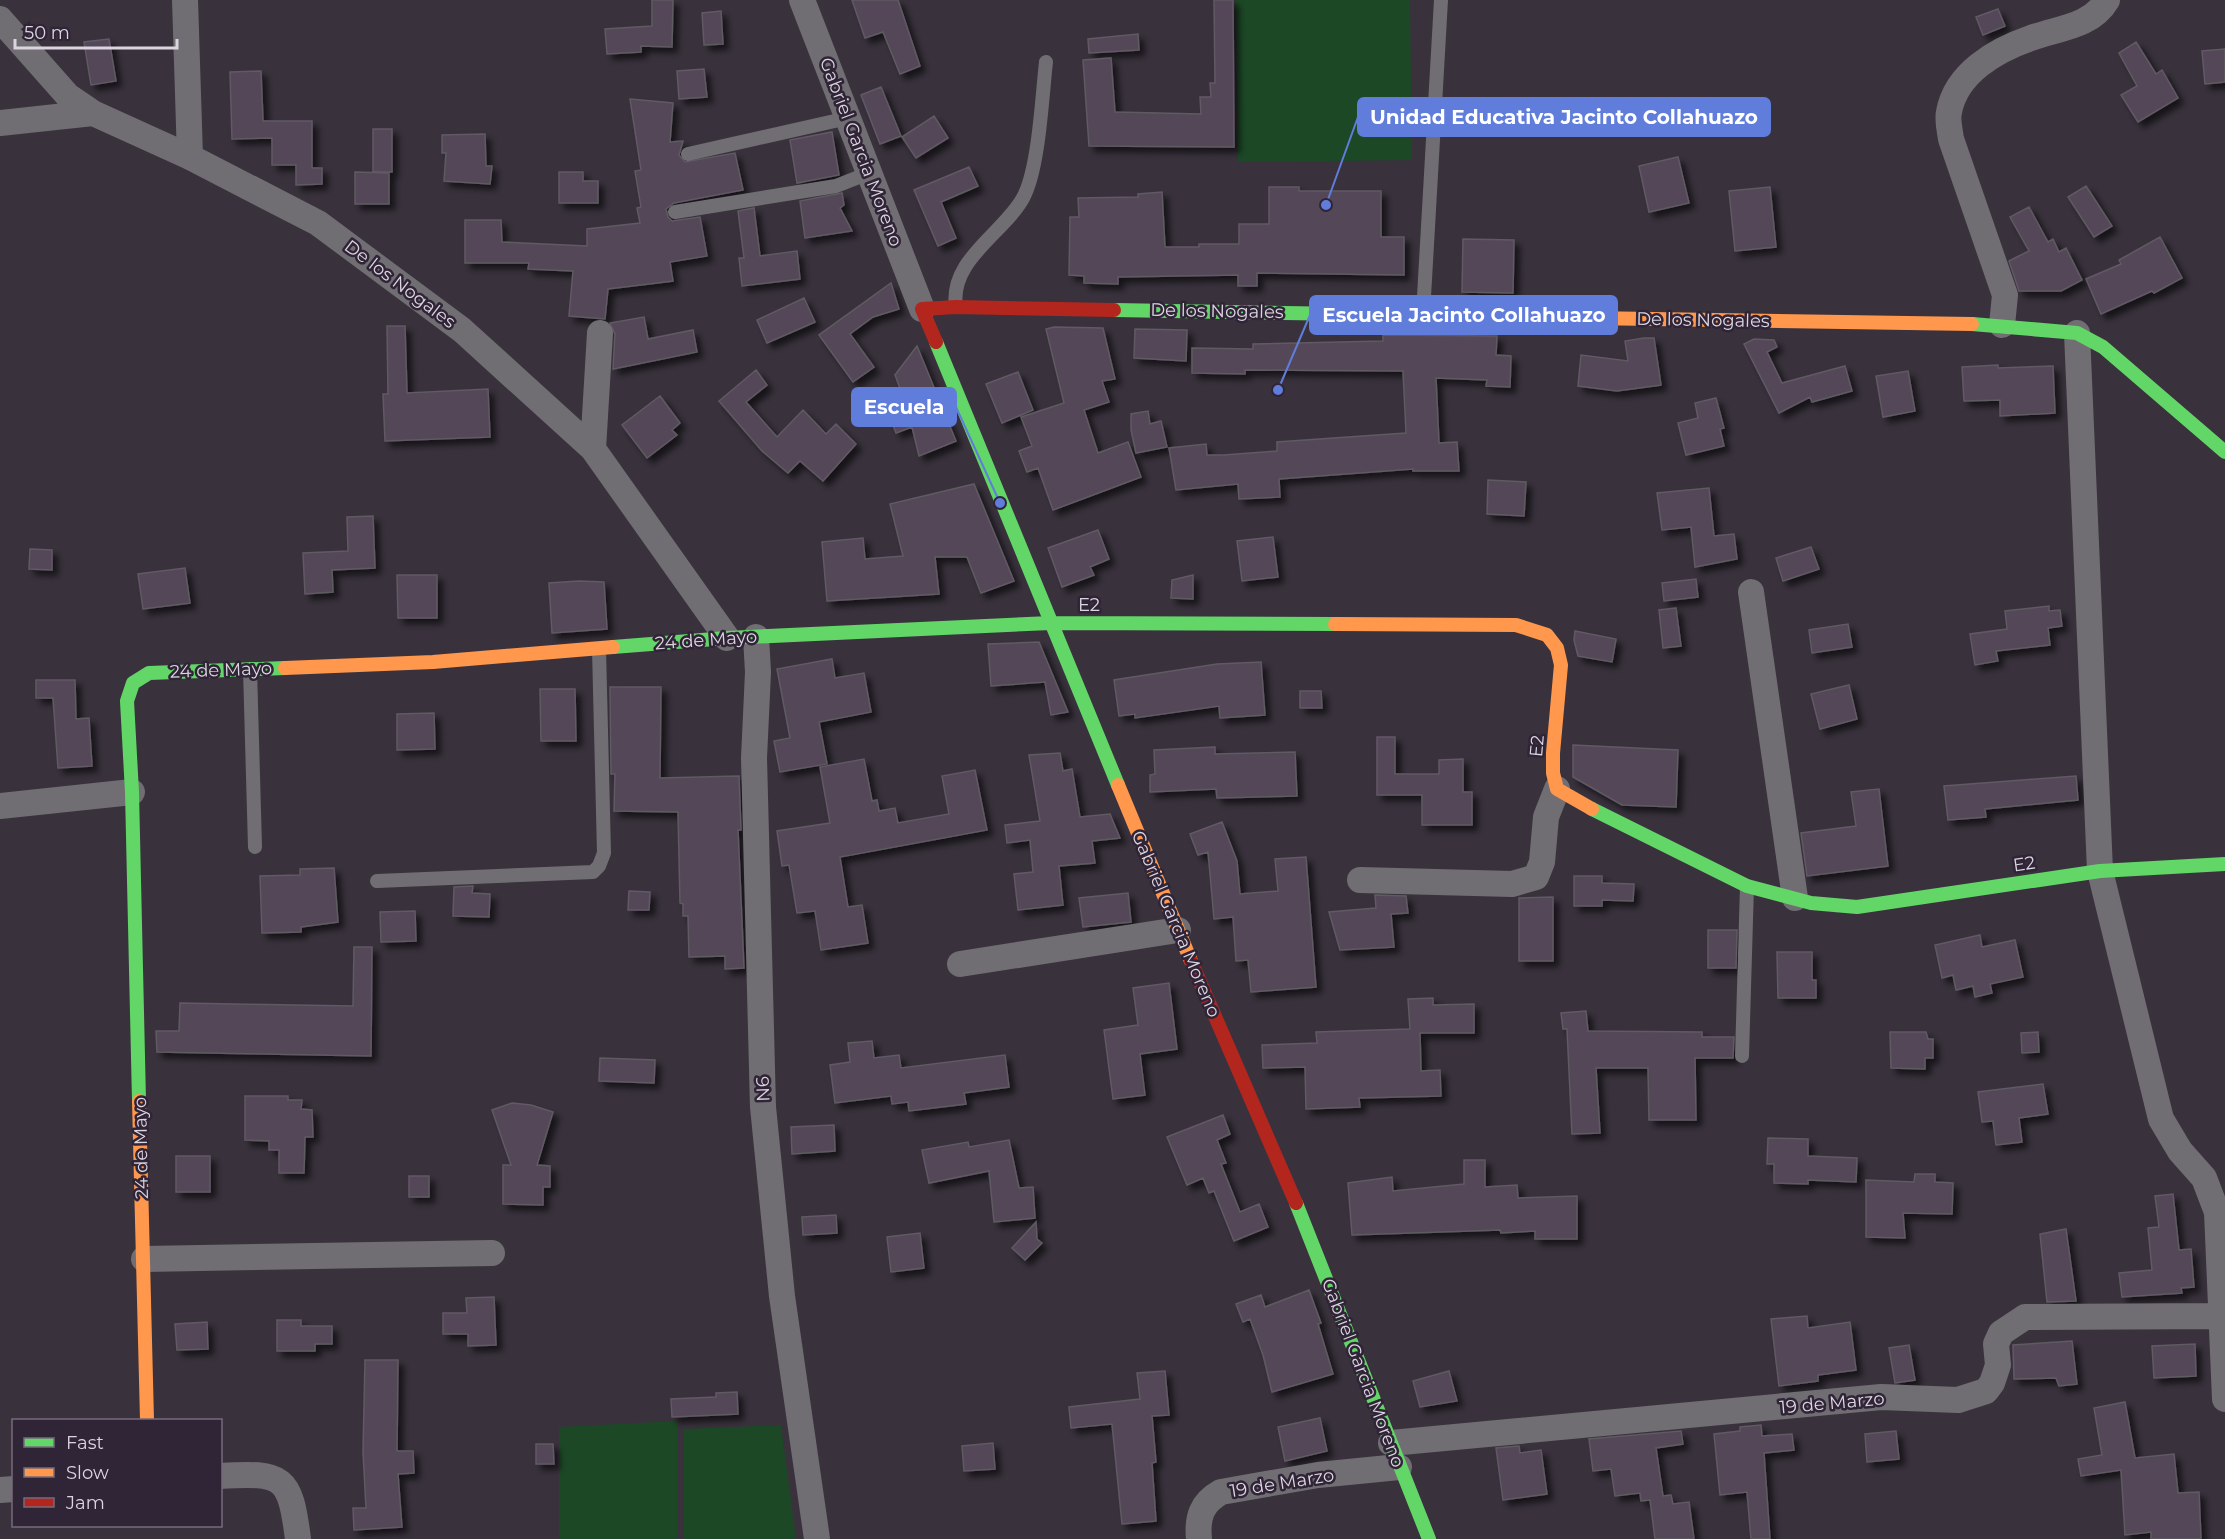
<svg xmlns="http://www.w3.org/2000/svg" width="2225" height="1539" font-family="Montserrat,sans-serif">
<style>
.green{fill:#1c4826}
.building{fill:#534759;stroke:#605a63;stroke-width:1.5;filter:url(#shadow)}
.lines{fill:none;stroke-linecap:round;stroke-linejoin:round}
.lane{stroke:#706e73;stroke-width:14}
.street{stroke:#706e73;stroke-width:26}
.fast{stroke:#63d668;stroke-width:14}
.slow{stroke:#ff974d;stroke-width:14}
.jam{stroke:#b3261e;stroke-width:14}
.labels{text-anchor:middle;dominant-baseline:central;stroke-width:5;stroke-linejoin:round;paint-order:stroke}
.street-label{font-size:18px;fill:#dcd5e1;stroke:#302437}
.leader{fill:none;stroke:#607ddb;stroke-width:2}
.callout-dot{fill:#607ddb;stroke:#302437;stroke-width:2}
.callout{fill:#607ddb;stroke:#607ddb;stroke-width:2}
.callout-label{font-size:20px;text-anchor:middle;font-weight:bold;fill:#fff}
</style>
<defs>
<filter id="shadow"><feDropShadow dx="5.5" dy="5.5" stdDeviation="3" flood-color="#0009"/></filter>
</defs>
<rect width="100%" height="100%" fill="#39323d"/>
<path class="green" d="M1236,0h174l2,160 -174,2z
M677,1421v118h-118v-112z
M781,1425l15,114h-112v-110z"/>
<path class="building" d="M652,0h21l-1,47 -31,-1v6l-34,2 -2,-25 47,-3z
M852,0h46l22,66 -20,8 -17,-42 -18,6z
M1214,0h19l1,147 -145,-1 -6,-86 28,-2 4,54 86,2 -1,-17h11l-1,-14h5z
M1998,9l7,17 -22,9 -7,-18z
M721,11l2,33 -19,1 -2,-32z
M1138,34l1,16 -50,3 -1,-14z
M109,39l7,42 -25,4 -7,-43z
M2136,42l20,32 6,-4 16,28 -40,24 -17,-27 16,-9 -18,-33z
M2225,49v33l-20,2 -3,-33z
M704,69l3,28 -28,2 -2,-28z
M261,71l2,50h49v47h10v16l-26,1v-20h-24v-27l-40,1 -2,-67z
M881,87l20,49 -21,8 -19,-49z
M630,99l43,4 -3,39 13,-1 -4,14 6,7 50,-9 8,37 -69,13 -8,6 2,8 4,4 28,-4 7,39 -37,6 3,19 -65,8 -3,30 -36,-3 4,-45 -45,-2 1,-6h-64v-43h36l1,22 85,4v-17l53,-6 -3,-15 4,-1 -6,-36 6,-1z
M934,116l14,22 -32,20 -14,-21z
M373,129h19v43h-19z
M832,132l7,43 -42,8 -7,-43z
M485,134l1,32h6l-2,18 -46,-3 2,-28h-4v-18z
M1678,157l11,46 -40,9 -10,-46z
M969,167l9,19 -37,16 15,36 -18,8 -24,-56z
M355,172l34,1v31h-34z
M559,172h24v9h15v22h-39z
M2086,186l26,40 -18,11 -26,-40z
M1269,187h30v4h82v46h23v38l-147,-2v13h-19v-11l-120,2v7l-34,-1v-7l-15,-1 1,-58h9l-1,-19 60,-1v-3l24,-2 3,55h34v-3h40v-20h30z
M1770,187l6,60 -41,4 -6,-60z
M842,193l2,12 -4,3 12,23 -47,7 -5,-37z
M2029,207l19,35 5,-3 6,13 7,-4 16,32 -21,11h-42l-10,-30 20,-10 -19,-34z
M754,208l6,48 37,-5 3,28 -58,7 -3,-28h5l-6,-47z
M2160,237l22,41 -28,15 -2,-2 -51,23 -15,-35 35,-15 -2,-4z
M1463,239l51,1 -1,53 -51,-1z
M891,283l8,26 -26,8 -23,17 24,33 -21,15 -34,-47z
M804,298l11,24 -48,21 -10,-23z
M644,317l4,22 45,-9 4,22 -84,17 2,-35 -5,-11z
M387,326h18l2,67 81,-4 2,48 -105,4 -2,-47h5z
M1054,327l49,1 12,51 -13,2 7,21 -25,8 14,43 30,-11 13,35 -88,33 -15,-42 -11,4 -8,-21 13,-5 -11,-29 43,-14 -18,-74z
M1135,329l52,1 -1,31 -52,-3z
M1383,335l114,1 -1,19 15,1 -1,31 -24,-1 1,-6 -51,-2 3,65 18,-1 2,29h-46v-2l-134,10 1,18 -41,2 -1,-15 -62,6 -7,-42 37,-4 1,11h17l53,-4v-9l129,-9 -3,-62 -158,-1v4l-53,-1v-25l61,1v-5l130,-3z
M1644,338h10l7,47 -44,6 -39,-5 3,-31 47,6 -3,-20z
M1754,339l20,1 3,7 -10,5 15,31 63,-17 7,25 -40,11 -2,-5 -31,16 -35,-69z
M917,346l39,95 -37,15 -7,-29 -16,6 -9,-24 18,-7 -10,-27z
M1998,365v3l55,-2 2,47 -55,3v-16l-36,1 -2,-34z
M756,370l11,15 -21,17 31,35 26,-27 23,24 10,-10 20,20 -33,37 -23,-20 -12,12 -26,-22 -43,-50z
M1908,371l7,40 -32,6 -7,-41z
M1018,372l15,38 -31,13 -16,-39z
M660,396l20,27 -8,7 5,5 -30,23 -25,-33z
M1716,398l8,30 -4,1 4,17 -38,9 -8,-32 20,-5 -3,-15z
M1148,411l2,13 11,-3 6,26 -31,6 -5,-23v-16z
M1488,480l38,2 -2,34 -37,-2z
M974,484l40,97 -33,12 -14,-36h-32l4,37 -112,7 -5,-59 41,-4 2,21 38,-3 -13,-52z
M1709,488l5,48 20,-2 3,25 -42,8 -4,-40 -29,3 -5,-37z
M373,516l2,52 -43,2 1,22 -28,2 -2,-41 45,-2 -1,-34z
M1098,530l11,29 -19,8 4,8 -32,12 -14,-39z
M1273,537l5,40 -36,4 -5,-40z
M1811,547l8,22 -36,12 -7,-23z
M30,549l22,1v20l-23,-1z
M185,568l5,35 -47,6 -5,-35z
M397,575h40v43h-39z
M1193,575v24l-22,-1 1,-18z
M1696,579l2,18 -34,4 -2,-18z
M579,581l25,1 3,47 -55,4 -3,-50z
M2049,606v5l11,-1 2,16 -14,2 2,17 -54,6 2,10 -23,4 -5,-31 37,-5 -2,-18z
M1676,608l5,38 -18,2 -4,-38z
M1848,624l4,23 -40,6 -3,-23z
M1575,631l41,8 -4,23 -34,-6 -4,-16z
M1039,642l29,70 -17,3 -6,-33 -54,4 -3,-42z
M832,659l3,19 29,-5 7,39 -52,10 8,42 -47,8 -6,-31 16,-3 -13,-69z
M1261,662l4,53 -45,3 -1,-12 -84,12v-4l-16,2 -5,-36 103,-16z
M36,680h39l1,39 13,-1 3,48 -34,2 -5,-70h-17z
M1849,685l8,34 -37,10 -9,-35z
M610,687h51l-1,91 79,-2 2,54h-3l6,138 -19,1v-13l-36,1 -1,-41h-5v-12l-3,-1 -2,-91 -64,-1 1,-37h-4z
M540,689h35l1,52h-35z
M1300,691h21l1,17h-22z
M434,713l1,36 -38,1v-36z
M1377,737h18v37h44v-14l24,-1v33h9v33h-50v-30h-45z
M1573,745l105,5 -2,57 -54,-2 -49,-28z
M1215,747v7l80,-2 2,44 -80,2 -1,-9 -66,3v-17l5,-1 -1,-24z
M1060,753l3,18 9,-2 8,48 30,-3 10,24 -28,3 3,22 -36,3 4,39 -45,5 -4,-36 19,-2 -3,-32 -23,3 -2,-18 35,-4 -11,-66z
M864,759l8,42 5,-1 2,11 16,-3 3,15 51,-9 -7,-38 33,-6 12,60 -147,27 8,50 14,-2 6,38 -47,7 -6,-39 -18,2 -8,-48 -7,1 -5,-35 53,-8 -10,-56z
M2076,776l2,24 -93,9 1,8 -38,3 -4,-34z
M1879,789l9,77 -81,10 -6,-43 55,-7 -5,-34z
M1222,822l15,39 3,33 38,-3 -3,-32 31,-2 10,130 -65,5 -3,-32 -12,1 -3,-44 -19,2 -6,-67 -10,3 -8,-21z
M334,868l4,54 -37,5v5l-39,1 -2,-57 40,-1v-6z
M1574,876h28v7l32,1 -1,17 -31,-1v6h-28z
M473,886l-1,7 18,1 -1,23 -36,-1 1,-29z
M629,891l21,1 -1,18h-21z
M1128,893l3,29 -48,5 -4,-29z
M1375,895l31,1 2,17 -17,1 3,33 -54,3 -11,-38 47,-4z
M1553,897v64h-34v-63z
M415,911l1,30 -35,1 -1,-30z
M1708,930h29l-1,38h-28z
M1980,935l2,12 33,-7 8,37 -33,7 2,9 -17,4 -2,-11 -17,4 -3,-15 -11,3 -7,-33z
M354,947h18l-1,109 -214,-4 -1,-21h23l1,-28 173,3z
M1777,952h35v28h4v18h-38z
M1169,983l8,66 -37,5 5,41 -32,4 -9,-69 34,-5 -5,-37z
M1433,998v7l41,-1v29h-54l1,38 19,-1 1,26 -82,2 1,9 -54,2 -1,-42 -42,1 -1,-23 55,-2 -1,-11 94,-3 -2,-30z
M1586,1011l2,20 114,1v5h32l-1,21h-38l1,62h-47l-1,-52h-52l4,65 -28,1 -5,-105h-4l-2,-16z
M1890,1032h36l2,7h5v19h-8v11l-34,-1z
M2038,1032l1,20 -17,1 -1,-20z
M872,1041l2,17 25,-3 2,13 104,-13 4,32 -45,6 2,11 -57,7 -1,-9 -16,2 -1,-8 -56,7 -5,-38 20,-3 -2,-19z
M600,1058l55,2 -1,23 -55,-2z
M2043,1084l5,30 -29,4 3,24 -26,3 -3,-24 -11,1 -4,-30z
M245,1096h43v4h14l-1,9 11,1 1,27h-8l-1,36h-25v-23h-10v-9l-24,-1z
M512,1103l19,2 22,7 -16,53 13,1v21h-7v18l-40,-1v-39h8l-19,-55z
M1223,1115l7,19 -13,6 9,23 -5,1 19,48 19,-8 9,23 -34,14 -20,-50 -5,2 -6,-15 -16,7 -20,-48z
M834,1125l1,26 -43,3 -1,-27z
M1768,1138l40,1v17l49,2 -1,24 -48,-2v4l-34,-1v-19h-7z
M1009,1140l10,48 14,-1 2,31 -41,4 -5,-51 -60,12 -7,-33 46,-8 1,5z
M176,1156h34v36h-34z
M1464,1160h21v27l32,-2 1,13 59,-2v43h-42v-8l-34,2 -1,-3 -148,5 -4,-52 44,-6 1,14 71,-7z
M1915,1174h20v8l18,1 -1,31 -49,-1 2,25 -39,-1v-57l48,2z
M409,1176h20v21h-20z
M2173,1194l6,56 12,-1 3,38 -13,1 1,5 -60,4 -3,-24 33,-3 -4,-42 11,-1 -4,-31z
M836,1215l1,18 -34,2 -1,-18z
M1036,1222l1,17 5,4 -17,17 -13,-12z
M2066,1229l10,72 -29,1 -7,-68z
M920,1233l4,35 -33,4 -4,-35z
M1309,1290l12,33 -3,1 15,50 -61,18 -9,-37 -13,-36 -7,3 -7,-18 25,-9 4,12z
M494,1297l2,48 -28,1v-12h-25v-21h24l-1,-15z
M1807,1316l1,12 42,-6 6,48 -38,5v6l-39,5 -8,-67z
M277,1320h24v6h31v18h-17v7h-38z
M207,1322l1,27 -31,1 -2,-26z
M2072,1341l5,43 -18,2 -3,-8 -42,1 -1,-34z
M2195,1344l1,32 -42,2 -2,-32z
M1909,1345l6,35 -20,3 -6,-35z
M365,1360h33l-1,91h16l1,22 -16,1 4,53 -48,3 -1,-22h13l-3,-56z
M1165,1371l4,44 -17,1 4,46 -4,1 4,58 -34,3 -10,-100 -41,4 -2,-21 71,-8 -3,-26z
M1449,1371l8,30 -37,6 -7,-26z
M737,1392l1,22 -66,3 -1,-18 45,-2v-4z
M2125,1402l10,56 39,-4 4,39 21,-1 2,47h-50v-7l-26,3 -4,-65 -40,6 -3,-17 24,-4 -8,-47z
M1320,1418l7,33 -42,10 -7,-34z
M1761,1425l1,11 30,-2 2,16 -30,3 6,86h-19l-4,-47 -27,3 -6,-61 26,-3v-4z
M1681,1431l2,13 -27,4 7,48 8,-1 2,9 16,-2 5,37h-39l-5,-39 -9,1 -1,-8 -25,3 -4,-27 -18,2 -4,-32z
M1896,1431l3,28 -32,3 -2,-28z
M993,1443l2,26 -31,2 -2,-25z
M536,1444h17l1,20h-18z
M1519,1446l1,7 21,-3 6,44 -44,6 -7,-52z"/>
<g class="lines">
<path class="lane" d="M688,154l160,-36
M675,212l161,-26 33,-13
M956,307c-7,-47 47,-73 67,-109 16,-29 19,-102 23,-136
M1423,314l18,-314
M250,669l5,178
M377,881l216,-9 6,-6 5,-13 -5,-204
M1742,1056l5,-170"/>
<path class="street" d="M185,0l5,157
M802,0l120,309
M0,19l68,77 25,17 97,44 128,66 144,107 131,119 134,189
M0,123l93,-10
M2002,325l3,-30 -54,-156c-1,-8 -4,-19 -2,-27 7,-39 47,-62 82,-74 27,-10 60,-11 76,-38
M2077,333l23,538 61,248 19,32 24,27 13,34 8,187
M593,449l7,-116
M1751,592l44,306
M756,637l2,35 -4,86 9,349 19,189 35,243
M0,806l132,-14
M1360,880l152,4 24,-7 6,-15 4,-45 11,-28
M960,964l218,-34
M144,1259l348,-6
M1391,1443l490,-46 77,3 28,-9 6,-8 6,-18 -2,-21 5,-11 24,-16 195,-1
M220,1476c64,-4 70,0 78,63
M0,1490l14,-1
M1199,1539c-2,-21 2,-36 22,-47l97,-17 81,-8"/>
<path class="fast" d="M1114,310l475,8
M1972,324l105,9 26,14 122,105
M936,342l182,443
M613,647l114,-9 323,-15 285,1
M1592,809l155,77 64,17 46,4 243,-36 125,-7
M139,1101l-7,-309 -5,-91 6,-18 16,-10 136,-5
M1296,1203l133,336"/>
<path class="slow" d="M1589,318l383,6
M1335,624l181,1 31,10 10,13 4,17 -8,88v20l4,16 35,20
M285,668l148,-6 180,-15
M1118,785l73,176
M139,1101l8,319"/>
<path class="jam" d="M936,342l-14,-33 34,-2 158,3
M1191,961l105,242"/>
</g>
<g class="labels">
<g class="street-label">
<text transform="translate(861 152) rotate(69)">Gabriel Garcia Moreno</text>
<text transform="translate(400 284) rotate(37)">De los Nogales</text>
<text transform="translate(1217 311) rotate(1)">De los Nogales</text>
<text transform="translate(1703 320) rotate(1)">De los Nogales</text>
<text x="1089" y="605">E2</text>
<text transform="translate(706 640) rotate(-4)">24 de Mayo</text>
<text transform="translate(221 670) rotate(-2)">24 de Mayo</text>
<text transform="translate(1537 746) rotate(-85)">E2</text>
<text transform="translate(2024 864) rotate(-8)">E2</text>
<text transform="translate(1176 924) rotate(67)">Gabriel Garcia Moreno</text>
<text transform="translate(763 1089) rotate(-92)">N6</text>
<text transform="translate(141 1148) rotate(-91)">24 de Mayo</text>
<text transform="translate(1363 1373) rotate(69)">Gabriel Garcia Moreno</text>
<text transform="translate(1832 1403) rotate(-5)">19 de Marzo</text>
<text transform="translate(1282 1483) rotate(-9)">19 de Marzo</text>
</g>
</g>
<path class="leader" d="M1326 205L1358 117M1278 390L1310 315M1000 503L956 407"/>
<g class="callout-dot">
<circle cx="1326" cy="205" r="6"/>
<circle cx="1278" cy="390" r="6"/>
<circle cx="1000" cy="503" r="6"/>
</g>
<g class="callout">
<rect x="1358" y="98" width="412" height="38" rx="6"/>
<rect x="1310" y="296" width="307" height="38" rx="6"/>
<rect x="852" y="388" width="104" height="38" rx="6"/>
</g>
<g class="callout-label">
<text x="1564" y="124">Unidad Educativa Jacinto Collahuazo</text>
<text x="1464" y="322">Escuela Jacinto Collahuazo</text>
<text x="904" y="414">Escuela</text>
</g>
<rect x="12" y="1419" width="210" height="108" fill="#302437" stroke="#756b7b" stroke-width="1.5"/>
<rect x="24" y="1438" width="30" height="9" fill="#63d668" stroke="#756b7b" stroke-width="1.5"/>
<text x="66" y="1449" font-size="18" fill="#dcd5e1">Fast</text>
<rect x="24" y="1468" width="30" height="9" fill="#ff974d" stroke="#756b7b" stroke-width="1.5"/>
<text x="66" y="1479" font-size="18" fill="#dcd5e1">Slow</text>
<rect x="24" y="1498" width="30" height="9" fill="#b3261e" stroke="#756b7b" stroke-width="1.5"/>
<text x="66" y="1509" font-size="18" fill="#dcd5e1">Jam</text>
<path d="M15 39v9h162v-9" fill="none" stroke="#dcd5e1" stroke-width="3"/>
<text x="24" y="39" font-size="18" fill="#dcd5e1" stroke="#302437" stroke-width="4.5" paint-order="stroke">50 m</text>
</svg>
